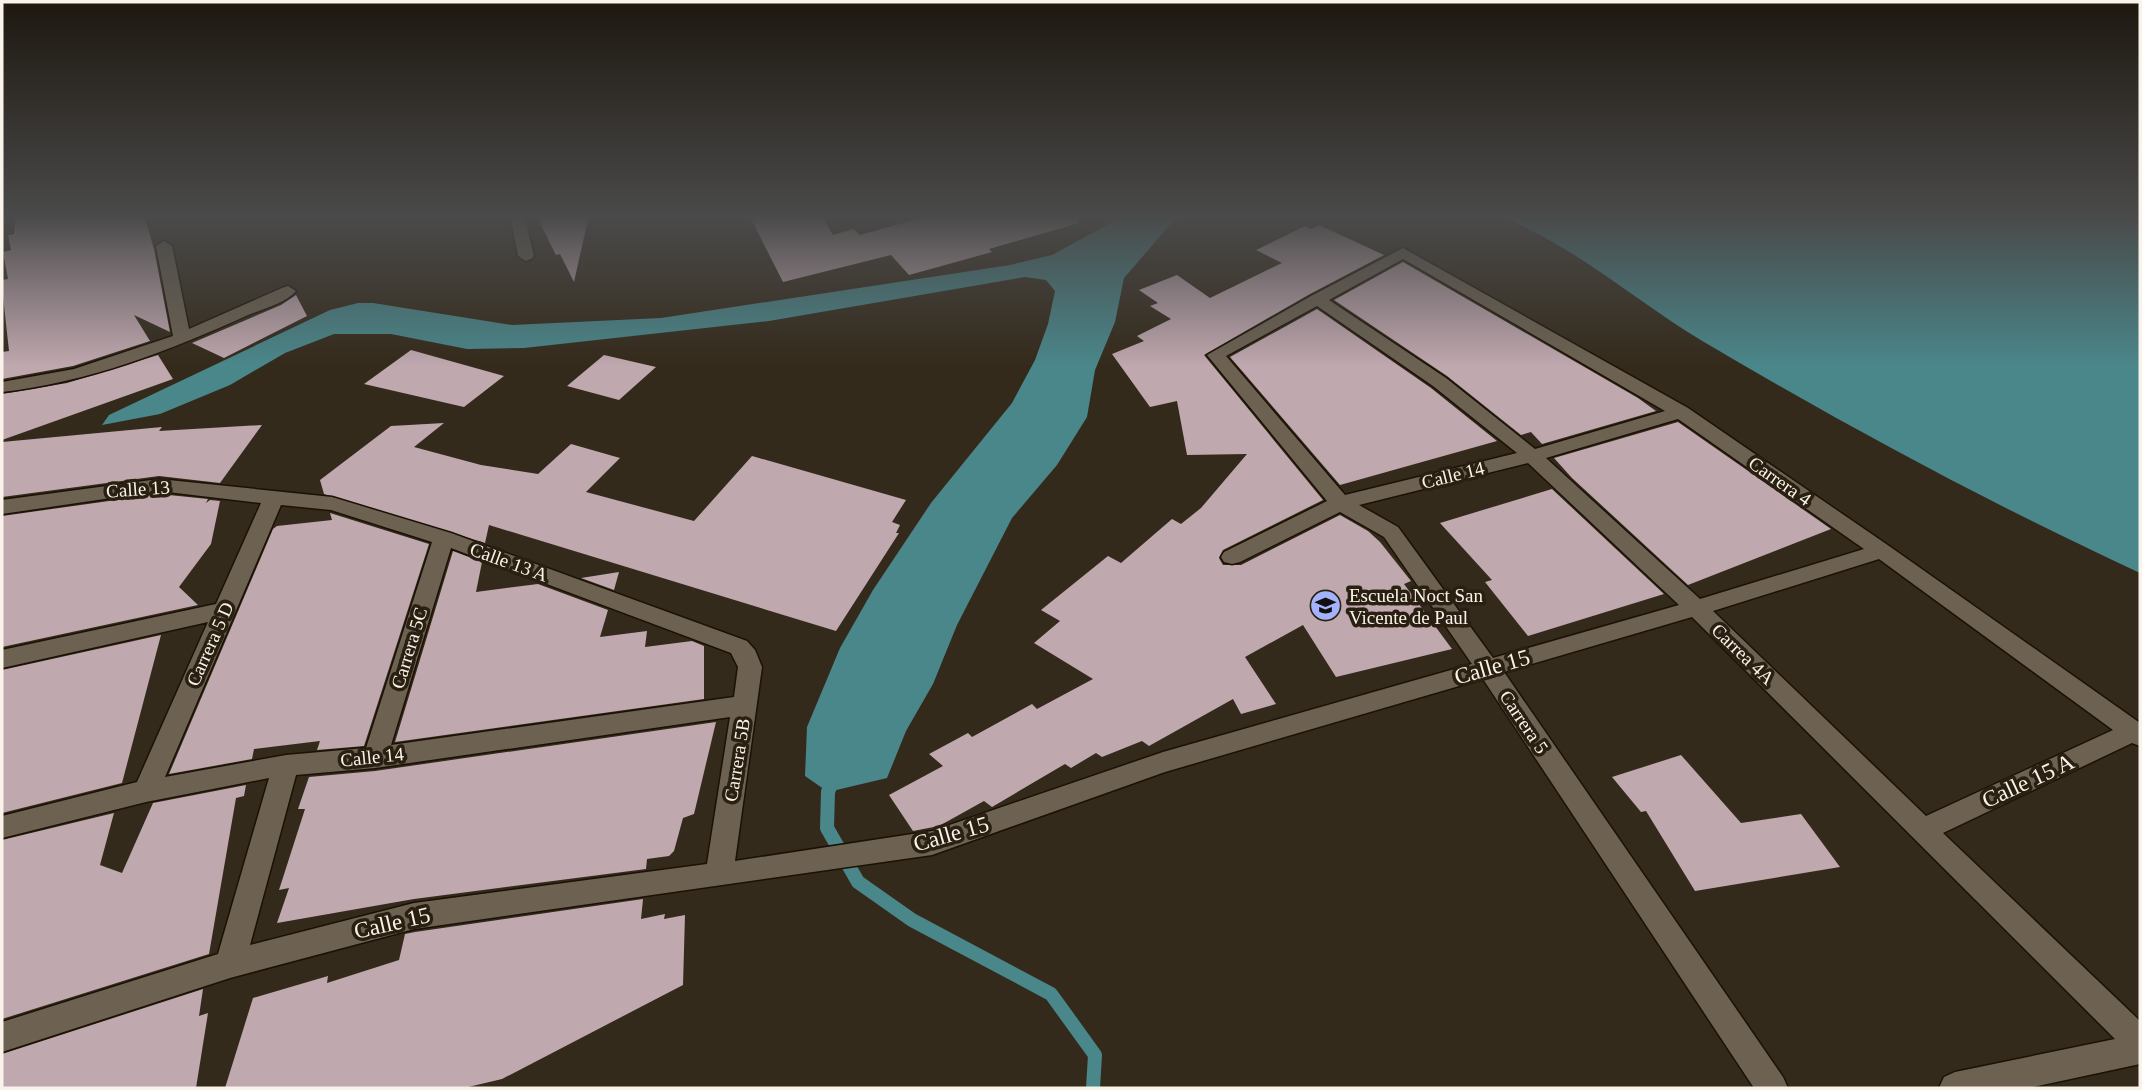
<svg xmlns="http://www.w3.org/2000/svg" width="2142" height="1090" font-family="'Times New Roman',serif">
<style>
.water{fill:#4a878b}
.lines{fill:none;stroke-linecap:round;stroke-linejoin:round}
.stream{stroke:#4a878b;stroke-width:14}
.building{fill:#c0a8af}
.minor-casing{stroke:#1b1205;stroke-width:3}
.minor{fill:#6d6252;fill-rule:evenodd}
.labels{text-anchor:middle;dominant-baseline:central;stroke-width:7;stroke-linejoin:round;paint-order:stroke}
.street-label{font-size:19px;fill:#f9f3e9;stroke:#2a2012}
.poi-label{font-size:19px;fill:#f9f3e9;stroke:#2a2012;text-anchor:start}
.near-street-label{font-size:23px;fill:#f9f3e9;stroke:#2a2012}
</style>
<rect width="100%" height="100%" fill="#342a1b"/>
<path class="water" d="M1125,215h58l-15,12 -44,51 -9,44 -20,48 -8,47 -30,48 -45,53 -55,107 -24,59 -27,47 -19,47 -59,14 -23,-16 2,-49 33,-79 33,-58 58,-87 81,-100 23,-43 13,-36 7,-33 -9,-11 -21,-3 -256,44 -245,27 -57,1 -76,-15h-57l-49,19 -55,32 -70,29 -58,11 7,-10 221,-105 28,-7h15l139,22 149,-7 349,-53 42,-10z
M1497,215h643v358c-149,-69 -294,-147 -436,-231 -69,-41 -131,-98 -207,-127z"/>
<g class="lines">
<path class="stream" d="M832,781l-4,11 -1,36 31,54 54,38 139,74 44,61 -2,33"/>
</g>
<path class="building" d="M16,215h128l10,34 16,83 -36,-17 16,26 -77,25 -71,13v-27l7,-1 -7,-64v-7l6,-1 -5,-27 8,-2 -3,-15 6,-1z
M536,215h53l-15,67 -14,-28 -4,1z
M749,215h72l12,20 20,-6 7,6 72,-20h146l1,8 -90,26 3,3 -83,23 -18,-20 -108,27z
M1319,225l65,30 -74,39 -106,61 119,145 -100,50 -4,8 4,7h18l99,-50 28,16 12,11 31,39 -7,3 48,65 -116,28 -33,-52 -58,32 31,47 -35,10 -8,-15 -84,47 -7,-5 -40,16 -6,-4 -25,15 -6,-4 -73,43 -8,-6 -45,25 -26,5 -24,-36 54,-29 -14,-12 39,-21 4,4 60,-33 5,5 56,-30 -59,-36 26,-22 -19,-11 67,-54 13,7 51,-44 9,5 20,-16 46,-54 -60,1 -10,-54 -27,6 -38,-53 32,-13 -7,-5 34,-17 -21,-13 8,-3 -19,-13 38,-15 33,23 72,-35 -26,-13 49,-24 6,3z
M1403,262l235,136 18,13 -114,33 -11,-12 -10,3 -74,-59 -113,-76z
M296,295l11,21 -83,42 -32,-15 89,-38z
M1317,309l114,79 66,53 -157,44 -110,-128z
M411,350l93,26 -40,31 -100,-23z
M158,355l15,24 -171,61v-46l65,-11z
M604,355l52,12 -37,33 -52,-14z
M1678,422l153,107 -143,56 -116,-107 -18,-20z
M444,423l-30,24 67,18 57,9 33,-30 49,14 -34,34 108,29 58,-65 154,44 -14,22 8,3 -4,8h3l-63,98 -347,-106 -4,18 -161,-49 -4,-14 71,-54z
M262,425l-42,58 -61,-7 -157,21v-55l160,-15 -3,4z
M1552,489l112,105 -136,42 -43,-54 7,-2 -52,-57z
M159,494l49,5 -2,4 4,-3 10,1 -9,43 -32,43 19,18 -196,42v-131z
M330,513l99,31 -65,202 -47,4 3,-9 -66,8 -2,10 -83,15 104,-245 4,-3 55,-6z
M453,551l29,11 -6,30 62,-8 70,26 -8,27 47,-6 -2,16 47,-6 12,5v53l-309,43z
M619,572l-5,18 -33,-12z
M161,635l-39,148 -120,30v-143z
M716,722l-22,92 -11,4 -9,33 -5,5 -22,3 -1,10 -232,30 -137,24 12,-35 -10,2 26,-81h-7l11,-32 66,-6z
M1681,755l60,68 60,-9 39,53 -145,24 -49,-80 -5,1 -29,-35z
M246,785l-2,11 -8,2 -27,156 -207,65v-179l112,-27 -14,52 22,8 31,-70z
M643,899l-2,20 24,-5 -1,5 21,-4 -2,70 -181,94 -38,9h-239l28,-90 75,-22 -1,7 72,-23 6,-26 10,-2z
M203,989l-4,27 9,-3 -12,75h-194v-34z"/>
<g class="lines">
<defs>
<path id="minor" d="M510,215h14l10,41 -3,3 -5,2 -8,-5z
M164,241l8,5 17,83 93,-41 6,-2 8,5c-10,12 -33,18 -48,24 -79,36 -159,67 -246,77v-10l72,-13 99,-33 -17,-90z
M1403,248l285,160 201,138 251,177v23l-8,-3 -189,90 197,188v43l-112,24h-89l5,-11 11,-5 160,-33 -423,-422 -188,55 279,405 5,11h-34l-271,-409 -318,93 -233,83 -518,74 -184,49 -228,74v-30l216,-68 51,-176 -123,24 -144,36v-22l135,-34 71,-160 -206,46v-18l214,-46 45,-101 -102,-12 -157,23v-14l157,-21 173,18 119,36 296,108 8,9 7,17 -27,194 197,-30 231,-79 309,-88 -88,-127 -44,-25 -100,50 -8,2 -8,-2 -3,-5 3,-5 103,-51 -120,-146 104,-59zM1403,259l262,152 -130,38 -89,-71 -117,-78zM1317,306l116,80 84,67 -172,42 -119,-139zM1678,419l186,130 -164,50 -154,-141zM1528,463l151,142 -186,53 -95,-131 -39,-22zM281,505l50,5 101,32 -66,206 -80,7 -121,22zM451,548l280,105 7,14 -4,30 -343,48zM1879,559l234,171 -187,86 -213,-205zM730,717l-23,147 -293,39 -164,42 46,-170 79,-7z"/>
</defs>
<use href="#minor" class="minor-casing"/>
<use href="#minor" class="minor"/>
</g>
<linearGradient id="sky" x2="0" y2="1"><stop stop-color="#1d170f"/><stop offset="0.59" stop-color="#4a4a4a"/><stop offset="1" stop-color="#4a4a4a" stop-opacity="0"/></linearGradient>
<rect width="2142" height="367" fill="url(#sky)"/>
<defs>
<symbol id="school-disc" viewBox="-11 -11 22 22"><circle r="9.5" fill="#a4b2fc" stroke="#2a2012"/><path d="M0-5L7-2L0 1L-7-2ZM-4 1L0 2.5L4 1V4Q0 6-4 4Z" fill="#111"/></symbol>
</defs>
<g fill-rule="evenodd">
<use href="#school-disc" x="1308" y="588" width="35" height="35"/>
</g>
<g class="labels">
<g class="street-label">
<text transform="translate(1453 475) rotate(-14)">Calle 14</text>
<text transform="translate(1780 481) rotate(35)">Carrera 4</text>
<text transform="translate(138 489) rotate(-4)">Calle 13</text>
<text transform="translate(509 562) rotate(20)">Calle 13 A</text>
<text transform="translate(210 644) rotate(-66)">Carrera 5 D</text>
<text transform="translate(409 648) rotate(-73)">Carrera 5C</text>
<text transform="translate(1743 654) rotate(44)">Carrea 4A</text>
<text transform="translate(1524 722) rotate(56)">Carrera 5</text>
<text transform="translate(372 757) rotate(-6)">Calle 14</text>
<text transform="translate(737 760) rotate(-81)">Carrera 5B</text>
</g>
<g class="poi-label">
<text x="1349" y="595">Escuela Noct San<tspan x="1349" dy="22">Vicente de Paul</tspan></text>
</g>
<g class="near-street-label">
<text transform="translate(1492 667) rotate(-16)">Calle 15</text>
<text transform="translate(2028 781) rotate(-25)">Calle 15 A</text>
<text transform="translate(951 834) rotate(-16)">Calle 15</text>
<text transform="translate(392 923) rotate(-13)">Calle 15</text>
</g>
</g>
<rect width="2142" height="1090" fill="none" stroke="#f9f3e9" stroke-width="7"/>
</svg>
